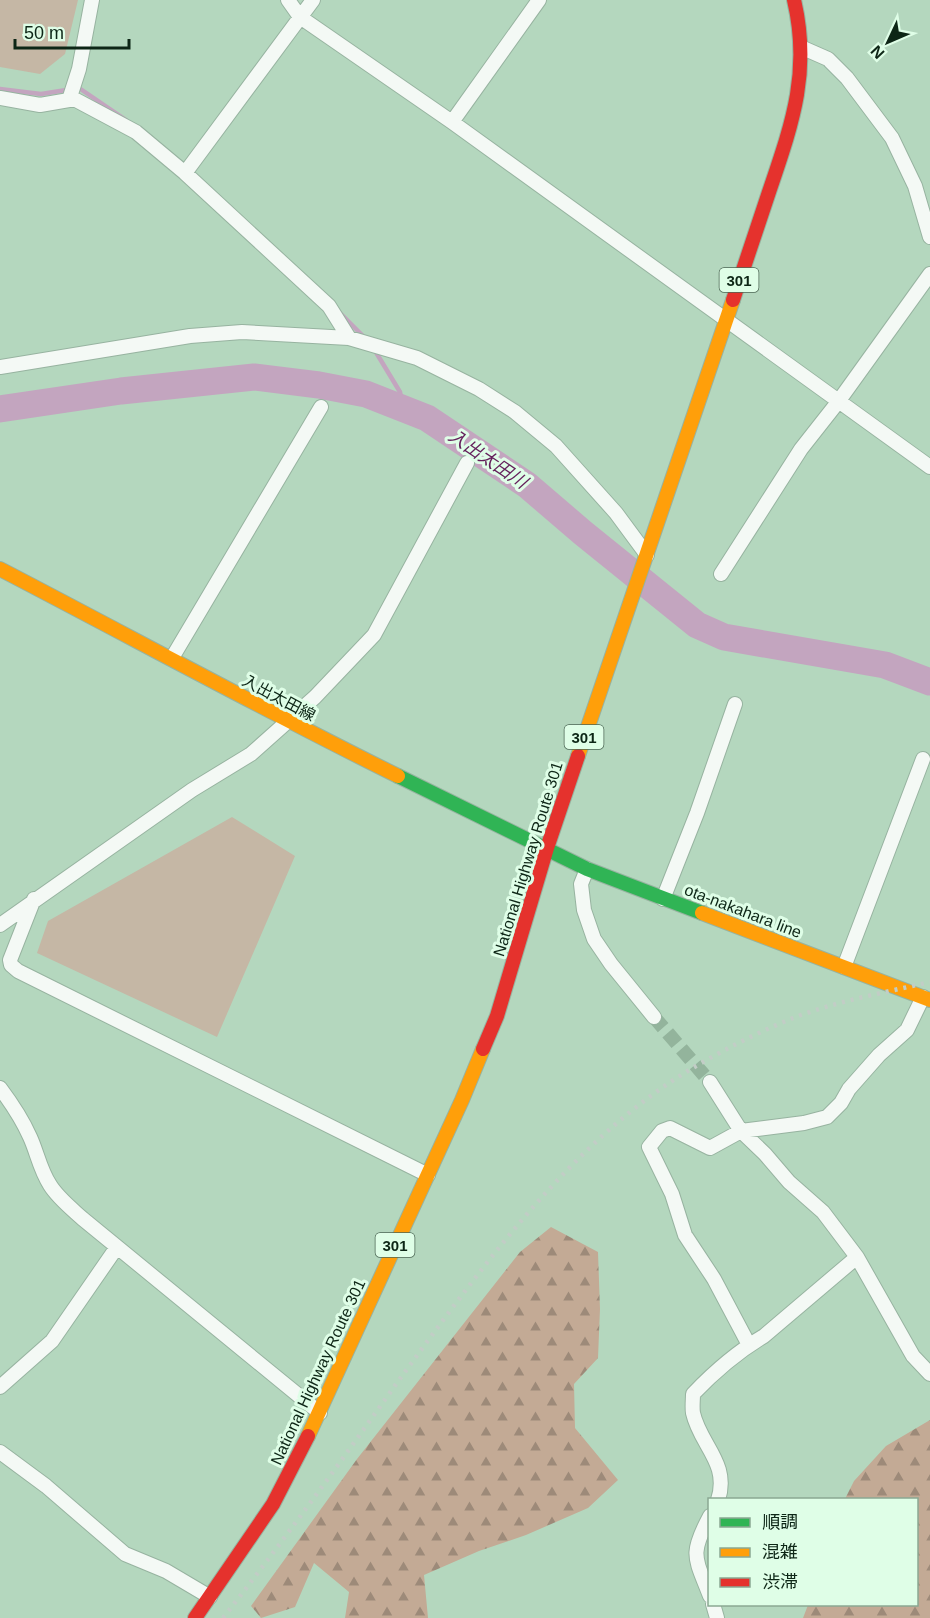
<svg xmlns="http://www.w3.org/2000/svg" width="930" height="1618" font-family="Arial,'Noto Sans JP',sans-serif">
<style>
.green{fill:#c5b7a5}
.forest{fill:url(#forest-firs)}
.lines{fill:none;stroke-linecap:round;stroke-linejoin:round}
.stream{stroke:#c3a5bf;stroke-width:4.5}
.river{stroke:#c3a5bf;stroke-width:27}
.street-tunnel{stroke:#93b49c;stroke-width:14;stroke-dasharray:14 7;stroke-linecap:butt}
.street-casing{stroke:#97b3a0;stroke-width:16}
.fast-casing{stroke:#97b3a0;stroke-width:16}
.slow-casing{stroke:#97b3a0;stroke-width:16}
.jam-casing{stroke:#97b3a0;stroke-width:16}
.street{stroke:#f4f9f5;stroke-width:14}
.fast{stroke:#30b455;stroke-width:14}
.slow{stroke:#ff9f0a;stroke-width:14}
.jam{stroke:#e5322d;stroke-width:14}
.rail{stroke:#c2cdc6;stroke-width:4.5;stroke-dasharray:3 6;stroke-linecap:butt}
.labels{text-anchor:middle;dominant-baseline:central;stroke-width:6;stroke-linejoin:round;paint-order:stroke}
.shield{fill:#dffee7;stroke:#4c6755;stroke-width:1.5}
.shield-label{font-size:15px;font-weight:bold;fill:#0d2616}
.street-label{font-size:16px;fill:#0d2616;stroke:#dffee7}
.water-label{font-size:18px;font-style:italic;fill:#631e5a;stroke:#dffee7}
</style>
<defs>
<pattern id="forest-firs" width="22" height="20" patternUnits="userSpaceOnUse" patternTransform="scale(1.5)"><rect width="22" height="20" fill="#c3aa95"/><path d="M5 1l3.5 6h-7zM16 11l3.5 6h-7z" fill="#9d8a79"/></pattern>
</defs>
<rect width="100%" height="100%" fill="#b4d7be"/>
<path class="green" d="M0,0h78l-13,54 -25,20 -40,-7z
M232,817l63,39 -78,181 -180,-84 11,-32z"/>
<path class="forest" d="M551,1227l47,25 2,57 -2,49 -24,26 1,44 43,52 -30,28 -62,27 -47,16 -55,24 4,43h-83l4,-26 -35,-29 -19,44 -34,11 -10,-12 106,-147 163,-207z
M930,1420v198h-127l5,-13 108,-1v-104l-71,-1 9,-18 32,-35z"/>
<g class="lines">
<path class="stream" d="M0,89l41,5 38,-6 47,32
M339,312l26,26
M374,349l26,43 3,16"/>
<path class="river" d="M0,409l121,-18 133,-14 65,8 47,9 61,24 100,67 56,48 114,92 27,12 161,28 45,17"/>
<path class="street-tunnel" d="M654,1017l56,65"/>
<defs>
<path id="street" d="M92,0l-13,69 -10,31h7l60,32 49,41 144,133 20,32
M288,0l12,17 152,105 478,345
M803,48l25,11 19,19 45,60 23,48 15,51
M0,98l40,7 29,-5
M452,122l87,-122
M185,173l128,-173
M0,367l190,-31 52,-4 107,6 68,20 62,31 36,23 41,34 60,67 31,42
M721,574l80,-125 37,-47 92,-128
M172,658l149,-251
M587,869l-6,15 3,26 10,29 17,25 43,53
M34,899l-24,61 1,5 7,6 410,204
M663,899l34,-86 38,-109
M0,925l192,-135 59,-36 64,-57 59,-62 93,-172
M844,967l79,-208
M710,1082l31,49 24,23 24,28 34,30 34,45 56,99 17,18
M0,1088c12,16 22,31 30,49 7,15 10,33 20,48 8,13 21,23 33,34l237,194
M749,1345l-35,-66 -29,-44 -13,-41 -23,-47 13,-16 8,-3 40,20 31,-17 63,-8 23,-6 14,-14 8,-14 30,-34 28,-25 16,-33
M0,1387l52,-46 65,-94
M0,1452l46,34 79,68 41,17 44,26
M718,1500c12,-37 -18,-55 -25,-87 -1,-6 0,-13 0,-19 21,-22 44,-42 71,-58l93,-79
M710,1516c-21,39 -15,41 0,80
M713,1604l4,14"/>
<path id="fast" d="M398,776l189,93 115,44"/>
<path id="slow" d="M0,569c133,69 264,141 398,207
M578,756l155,-456
M702,913l228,87
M308,1436l154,-336 21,-51"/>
<path id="jam" d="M733,300c12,-36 24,-72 36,-108 23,-68 42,-120 25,-192
M483,1049l14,-33 50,-168 31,-92
M195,1618l78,-114 35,-68"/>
</defs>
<use href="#street" class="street-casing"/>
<use href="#fast" class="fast-casing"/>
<use href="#slow" class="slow-casing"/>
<use href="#jam" class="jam-casing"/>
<use href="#street" class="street"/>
<use href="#fast" class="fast"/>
<use href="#slow" class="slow"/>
<use href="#jam" class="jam"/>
<path class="rail" d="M223,1618c61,-78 119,-158 176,-238 81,-110 172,-239 292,-311 34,-20 73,-40 110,-54 42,-15 86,-23 129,-33"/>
</g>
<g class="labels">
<g class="shield">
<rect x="719.5" y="268" width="39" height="24" rx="4.5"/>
<rect x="564.5" y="725" width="39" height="24" rx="4.5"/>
<rect x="375.5" y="1233" width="39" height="24" rx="4.5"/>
</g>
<g class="shield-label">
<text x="739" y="280">301</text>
<text x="584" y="737">301</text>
<text x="395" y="1245">301</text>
</g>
<g class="street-label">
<text transform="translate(279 698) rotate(28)">入出太田線</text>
<text transform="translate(528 859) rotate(-73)">National Highway Route 301</text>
<text transform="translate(743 911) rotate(21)">ota-nakahara line</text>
<text transform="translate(318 1372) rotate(-65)">National Highway Route 301</text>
</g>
<g class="water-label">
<text transform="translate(488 459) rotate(34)">入出太田川</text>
</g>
</g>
<rect x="708" y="1498" width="210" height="108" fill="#dffee7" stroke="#8ba893" stroke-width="1.5"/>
<rect x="720" y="1518" width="30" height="9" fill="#30b455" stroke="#8ba893" stroke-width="1.5"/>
<text x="762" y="1528" font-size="18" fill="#0d2616">順調</text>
<rect x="720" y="1548" width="30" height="9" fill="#ff9f0a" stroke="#8ba893" stroke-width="1.5"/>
<text x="762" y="1558" font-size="18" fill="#0d2616">混雑</text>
<rect x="720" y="1578" width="30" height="9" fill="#e5322d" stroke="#8ba893" stroke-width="1.5"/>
<text x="762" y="1588" font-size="18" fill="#0d2616">渋滞</text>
<g transform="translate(888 42) rotate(226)" stroke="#dffee7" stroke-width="4.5" paint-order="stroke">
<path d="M0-4.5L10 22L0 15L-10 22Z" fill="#0d2616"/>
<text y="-9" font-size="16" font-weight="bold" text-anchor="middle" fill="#0d2616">N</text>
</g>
<path d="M15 39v9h114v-9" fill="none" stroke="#0d2616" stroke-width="3"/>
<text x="24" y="39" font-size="18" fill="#0d2616" stroke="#dffee7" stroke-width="4.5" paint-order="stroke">50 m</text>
</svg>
